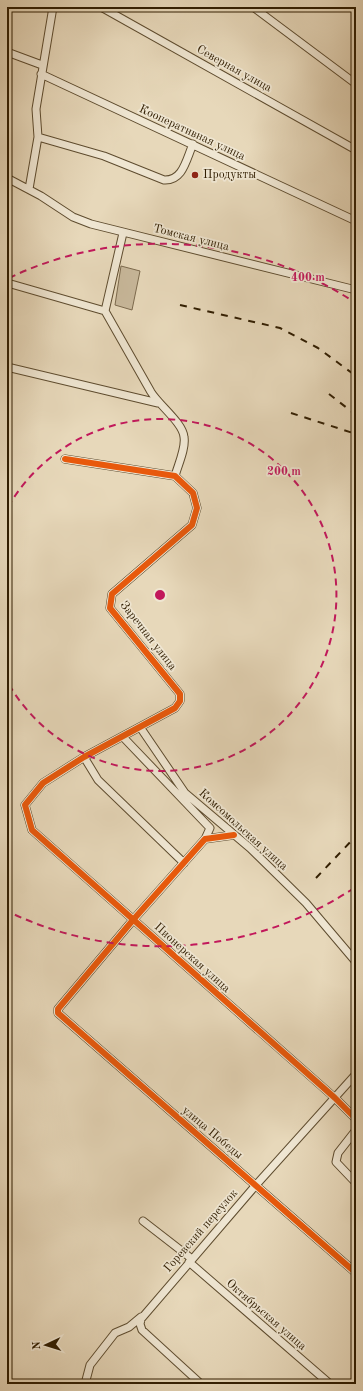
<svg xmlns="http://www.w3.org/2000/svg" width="363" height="1391" font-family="'Old Standard TT',serif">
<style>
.green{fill:#c8b89b;stroke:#7c6a4e}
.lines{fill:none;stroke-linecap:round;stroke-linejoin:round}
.street-casing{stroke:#5e4c2f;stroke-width:9}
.street{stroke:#efe6d2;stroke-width:7}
.rail{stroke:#301d01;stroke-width:2;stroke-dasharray:7 7;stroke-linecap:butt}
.cycleway-casing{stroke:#efe6d2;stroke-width:8}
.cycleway{stroke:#e8590c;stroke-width:6}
.ring{fill:none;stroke:#c2185b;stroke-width:2;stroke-dasharray:7 5}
.poi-dot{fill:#8f2418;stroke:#efe6d2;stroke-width:1.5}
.labels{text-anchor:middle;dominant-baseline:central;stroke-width:3.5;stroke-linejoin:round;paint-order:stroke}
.street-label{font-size:12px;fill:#301d01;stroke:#efe6d2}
.poi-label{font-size:12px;fill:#301d01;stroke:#efe6d2;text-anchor:start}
.centre{fill:#c2185b;stroke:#efe6d2;stroke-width:2}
.ring-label{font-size:12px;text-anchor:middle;font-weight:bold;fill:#c2185b;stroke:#efe6d2;stroke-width:3.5;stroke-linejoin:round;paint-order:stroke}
</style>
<rect width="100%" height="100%" fill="#e7d8ba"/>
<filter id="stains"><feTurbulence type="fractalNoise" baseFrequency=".005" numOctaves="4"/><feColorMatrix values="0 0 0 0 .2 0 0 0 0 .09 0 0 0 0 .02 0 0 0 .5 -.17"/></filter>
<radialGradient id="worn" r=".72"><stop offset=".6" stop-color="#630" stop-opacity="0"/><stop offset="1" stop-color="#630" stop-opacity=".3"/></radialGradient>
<path class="green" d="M121,266l19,5 -8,39 -17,-5z"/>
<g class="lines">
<defs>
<path id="street" d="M101,7l255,143
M253,7l103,77
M7,52l35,13
M41,74l315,147
M38,137l66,19 60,24c19,1 22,-20 29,-36
M7,178l34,18 32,21 18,7 265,66
M29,189l9,-52 -2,-28 17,-102
M123,233l-18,78 46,81c8,13 32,31 33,45 2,11 -6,28 -9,39
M11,284l94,27
M7,367l151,36
M65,459l110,17 18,17 4,15 -5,17 -80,69 -2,14 70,86v7l-5,7 -91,49 -41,26 -18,22 7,25 303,268 21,21
M140,727l45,66 65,55 56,55 50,59
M123,737l87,91 -5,11
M84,757l14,23 86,83
M234,835l-29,4 -72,81 -75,89v4l298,260
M356,1130l-18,23 -2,9 20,21
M143,1221l49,38
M189,1262l141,122
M85,1384l5,-19 25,-32 14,-6 12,-10
M201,1384l-59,-54 -2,-6 1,-5 115,-134 100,-111"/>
</defs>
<use href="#street" class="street-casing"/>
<use href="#street" class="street"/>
<path class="rail" d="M180,305l100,23 38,20 38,28
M329,394l27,21
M291,413l65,21
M316,878l40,-42"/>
<defs>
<path id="cycleway" d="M65,459l110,17 18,17 4,15 -5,17 -80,69 -2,14 70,86v7l-5,7 -91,49 -41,26 -18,22 7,25 303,268 21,21
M234,835l-29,4 -72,81 -75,89v4l298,260"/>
</defs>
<use href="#cycleway" class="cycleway-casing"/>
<use href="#cycleway" class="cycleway"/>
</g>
<g class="ring">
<path d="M8 507A176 176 0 1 1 8 683"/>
<path d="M354 888A351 351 0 0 1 9 912M9 278A351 351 0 0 1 354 302"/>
</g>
<circle class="poi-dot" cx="195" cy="175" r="4"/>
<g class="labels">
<g class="street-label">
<text transform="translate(234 69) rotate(29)">Северная улица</text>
<text transform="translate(192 133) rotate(25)">Кооперативная улица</text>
<text transform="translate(191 238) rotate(14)">Томская улица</text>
<text transform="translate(148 636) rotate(52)">Заречная улица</text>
<text transform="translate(243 830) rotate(42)">Комсомольская улица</text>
<text transform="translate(192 958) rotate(42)">Пионерская улица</text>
<text transform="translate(212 1133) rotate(40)">улица Победы</text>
<text transform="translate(201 1231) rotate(-49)">Горевский переулок</text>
<text transform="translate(266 1315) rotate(41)">Октябрьская улица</text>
</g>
<g class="poi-label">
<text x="203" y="175">Продукты</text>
</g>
</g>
<circle cx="160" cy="595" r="6" class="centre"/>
<g class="ring-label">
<text x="308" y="281">400 m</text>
<text x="284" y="475">200 m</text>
</g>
<rect width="363" height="1391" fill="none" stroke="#e7d8ba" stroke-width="24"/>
<rect x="8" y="8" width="347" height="1375" fill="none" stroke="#301d01" stroke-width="2"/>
<rect x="12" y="12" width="339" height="1367" fill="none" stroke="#301d01"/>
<g transform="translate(46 1345) rotate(266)" stroke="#efe6d2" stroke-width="3" paint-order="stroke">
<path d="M0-3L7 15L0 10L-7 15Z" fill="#301d01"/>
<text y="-6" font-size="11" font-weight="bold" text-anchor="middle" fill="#301d01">N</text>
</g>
<rect width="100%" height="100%" filter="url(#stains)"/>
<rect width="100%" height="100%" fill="url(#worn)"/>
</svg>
